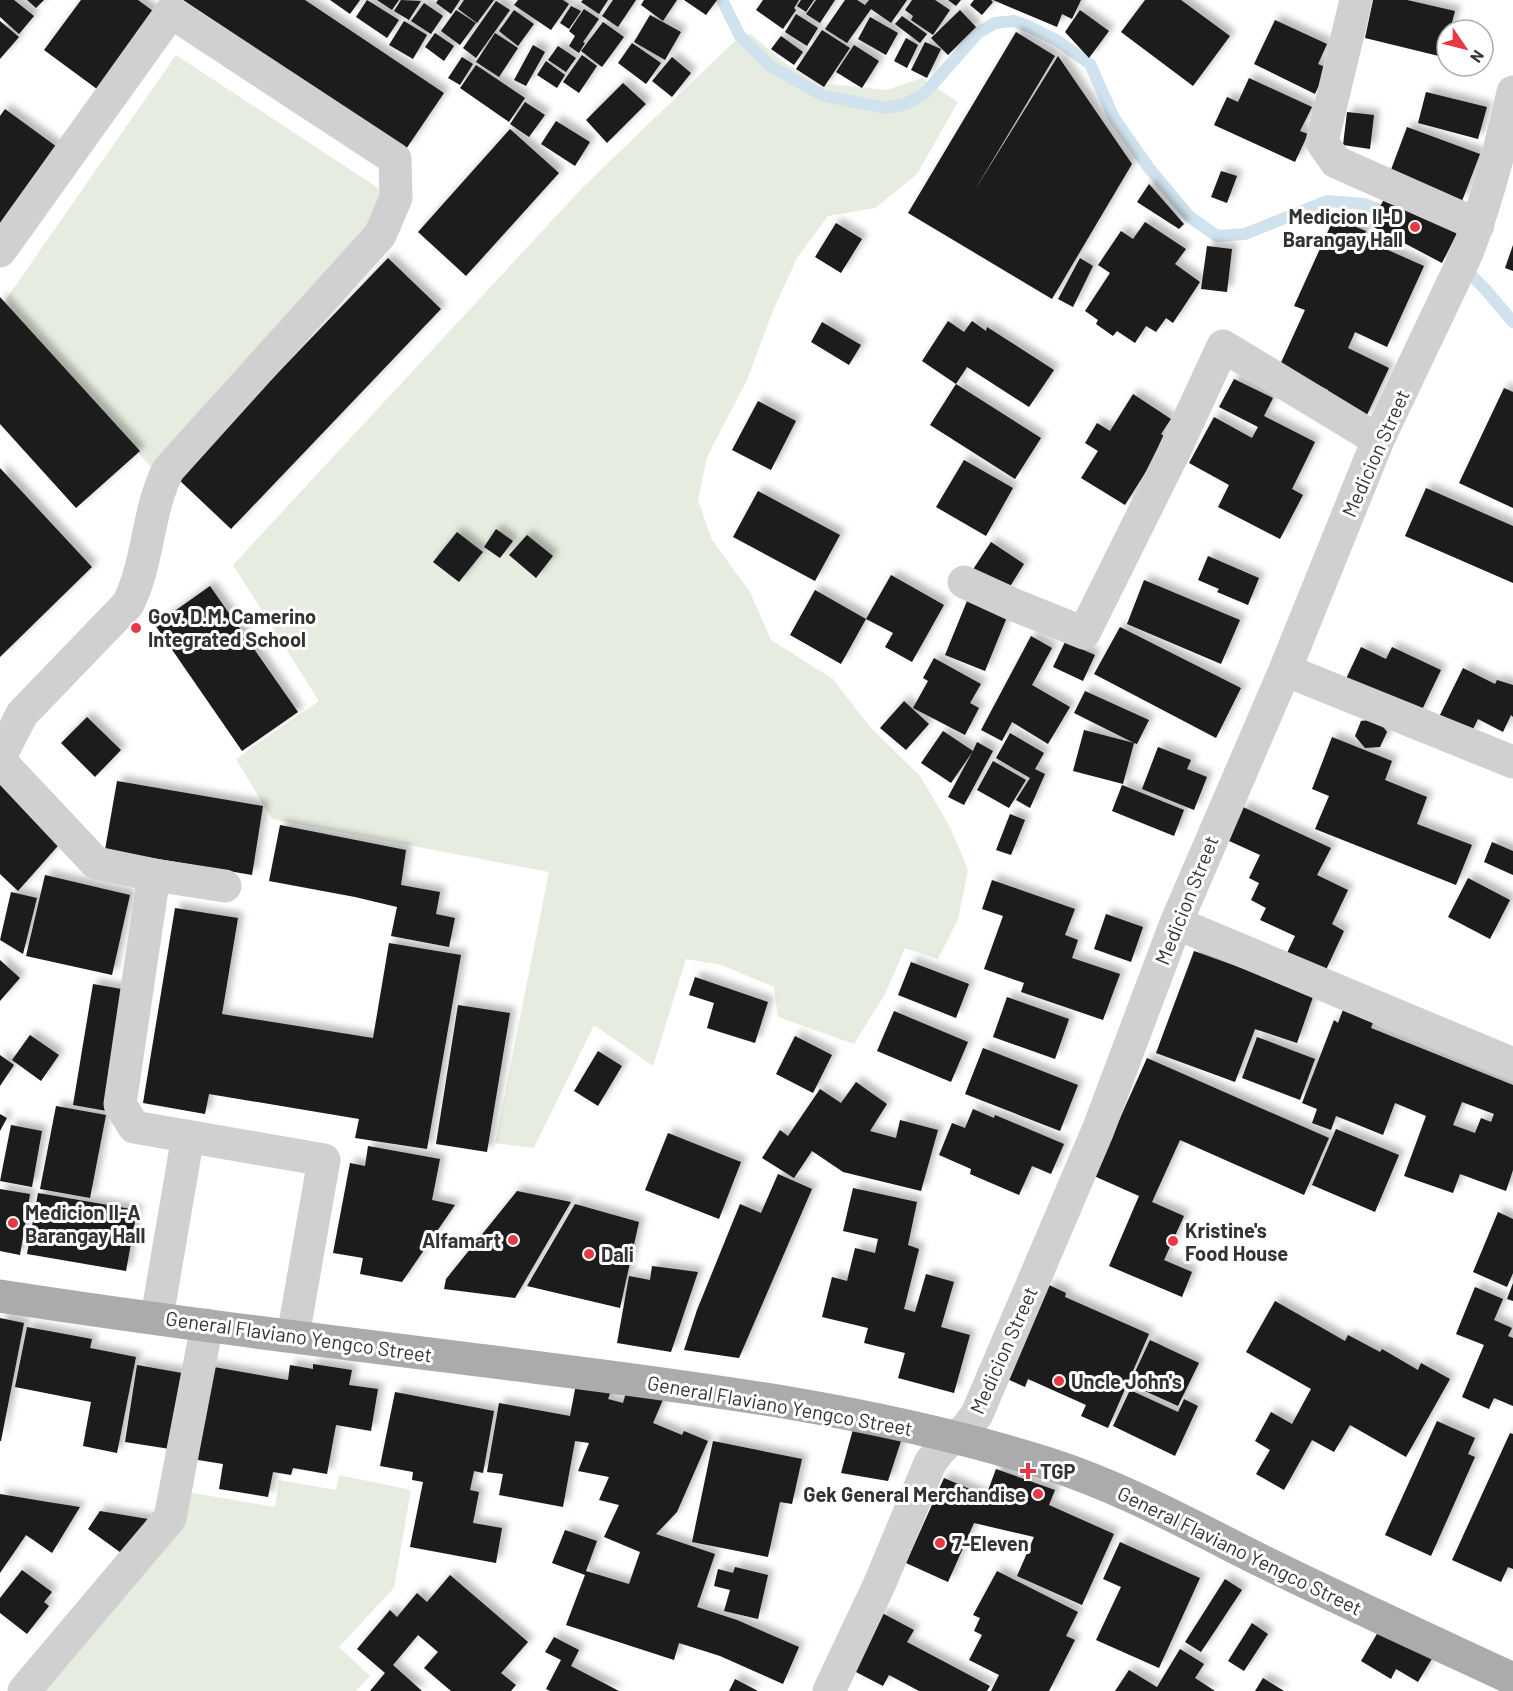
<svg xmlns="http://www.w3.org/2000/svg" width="1513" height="1691" font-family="Barlow,sans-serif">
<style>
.green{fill:#e6ecdf}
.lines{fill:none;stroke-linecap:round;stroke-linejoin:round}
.stream{stroke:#cfe2ee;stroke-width:12}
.building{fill:#1a1a1a;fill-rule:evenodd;filter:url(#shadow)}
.minor{stroke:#d0d0d0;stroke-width:33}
.major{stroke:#ababab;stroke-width:33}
.poi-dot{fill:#e63946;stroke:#fff;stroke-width:2}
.labels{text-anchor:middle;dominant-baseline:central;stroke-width:6;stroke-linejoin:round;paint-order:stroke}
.poi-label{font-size:20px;font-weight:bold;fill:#333;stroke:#fff;text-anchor:start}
.street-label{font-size:20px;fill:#333;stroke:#fff}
</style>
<defs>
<filter id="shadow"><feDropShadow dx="5.5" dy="-5.5" stdDeviation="3" flood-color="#0004"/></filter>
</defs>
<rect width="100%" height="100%" fill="#fff"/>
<path class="green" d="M751,34l32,28 38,21 66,7 35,-12 36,24 -41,72 -42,34 -47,8 -31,42 -25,55 -25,67 -40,77 -9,43 14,40 38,52 21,48 62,39 37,48 50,49 30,51 18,43 -10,49 -20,40 -33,-11 -20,46 -31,50 -76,-27 -4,-30 -53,-22 -35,-6 -33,107 -59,-41 -60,123 -39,-5 54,-271 -277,-53 -36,-60 83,-58 -86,-136 351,-379 156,-150z
M176,55l205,135 -10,61 -217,219 -152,-165z
M339,1475l72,15 -17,98 -55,59 31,29 -14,15h-318l149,-199 88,15 4,-27 57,10z"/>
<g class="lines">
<path class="stream" d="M722,0l18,36 30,30 54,30 62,12 20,-4 19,-11 53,-60 17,-10 19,-2 14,5 30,15 32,23 24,54 35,50 41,49 27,19 28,-2 82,-33 38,3 27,11
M1463,267l22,22 28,33"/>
</g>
<path class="building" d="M0,0h14l20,16 -15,18 -19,-17z
M27,0h17l-8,8z
M81,0h57l19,14 -56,78 -57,-42z
M183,0h122l139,93 -38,56z
M330,0h30l-10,14z
M367,0l32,20 -12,18 -31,-21z
M377,0h22l-7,10z
M401,0l20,1 -12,19 -15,-9z
M438,0h22l-9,14 -15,-11z
M464,0h30l-17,23 -19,-14z
M518,0h45l6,4 -18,26 -37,-25z
M583,0h25l-9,14 -18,-12z
M613,0h23l-18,27 -16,-11z
M644,0h33l-14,21 -22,-16z
M684,0h33l-11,15z
M763,0h36l-5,8 2,2 -13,19 -27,-19z
M801,0h13l-8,12 -9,-6z
M816,0h19l-15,23 -14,-9z
M845,0h12l8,5 4,-5h38l-16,23 -20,-14 -24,34 -22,-14z
M912,0h23l15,10 -17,25 -22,-15 2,-4 -8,-6z
M948,0h13l-5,6z
M974,0h17l2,2 -11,13 -12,-10z
M993,0h88l-9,19 -10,-5 -5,13z
M1145,0h36l49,36 -37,50 -72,-54z
M1373,0h34l48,11 -5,19h-3v13l-4,14 -78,-19z
M496,1l14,9 -34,48 -13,-10z
M424,3l19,13 -12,18 -20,-13z
M571,6l10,5 -12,18 -9,-6z
M584,9l15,10 -16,23 2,1 -6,10 -10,-7 6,-10 -6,-5z
M456,10l20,13 -16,22 -19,-14z
M514,10l20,14 -16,22 -19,-15z
M960,10l16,17 -28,28 -17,-17z
M1080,10l29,21 -20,27 -24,-26z
M796,14l22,14 -11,18 -22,-14z
M650,15l31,17 -16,28 -31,-18z
M902,16l25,18 -7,9 -25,-19z
M870,17l28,16 -12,22 -28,-16z
M1275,20l52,24 -9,20 9,4 -12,26 -61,-30z
M0,21l19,16 -19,22z
M404,21l23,14 -14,24 -24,-14z
M603,22l21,15 -22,30 -21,-16z
M822,30l28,18 -26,39 -28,-18z
M1016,32l39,24 -82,137 85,-137 74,108 -80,135 -144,-86z
M435,33l19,13 -10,15 -19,-14z
M495,33l23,15 -19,29 -23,-15z
M781,36l22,16 -9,13 -23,-16z
M906,38l12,7 -11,23 -13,-7z
M925,42l16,7 -14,29 -16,-8z
M632,43l29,20 -15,21 -28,-21z
M533,45l12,7 -19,34 -12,-6z
M854,45l25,16 -17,27 -26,-16z
M558,46l18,12 -10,14 -18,-12z
M582,55l15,11 -18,27 -16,-11z
M462,57l11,7 -13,21 -12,-7z
M672,57l19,16 -19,24 -20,-16z
M546,61l19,14 -8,13 -20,-13z
M476,65l49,33 -16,24 -49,-34z
M1249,78l63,29 -12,24 8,3 -13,28 -81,-37 13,-28 11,5z
M623,83l23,21 -39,39 -21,-23z
M1426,92l61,15 -9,32 -60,-16z
M525,102l20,13 -16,22 -19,-13z
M5,109l52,38 -57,81v-112z
M1347,112l27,3 -4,34 -27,-4z
M556,121l34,21 -15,24 -34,-22z
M1407,127l73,27 -18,47 -73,-26z
M510,129l49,44 -93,103 -48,-44z
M1221,171l16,5 -10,27 -16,-6z
M1149,184l35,40 -5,5 -42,-27z
M1388,192l71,37 -17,34 -72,-38z
M1334,218l32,13 -3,8 61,27 -37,81 -32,-15 -7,16 41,20 -24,51 -41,-19 4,-10 -49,-23 26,-57 -11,-4z
M1145,222l41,27 -11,15 25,18 -27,41 -7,-5 -10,14 -10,-6 -11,17 -18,-12 -4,5 -17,-12 2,-4 -13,-9 25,-38 -12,-8 23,-34 12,8z
M836,223l26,16 -21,34 -26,-16z
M1513,245v26l-8,-3z
M1207,246l25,3 -5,43 -26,-3z
M388,258l53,51 -210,220 -54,-51z
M1080,258l13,8 -20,41 -15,-8z
M0,297l140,154 -64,57 -76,-84z
M948,321l16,11 8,-11 14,10 1,-4 67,43 -25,37 -62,-40 -11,17 85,54 -26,41 -85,-54 26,-41 -34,-23z
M822,322l39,23 -12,20 -38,-23z
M1234,379l39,19 -9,18 51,26 -23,47 11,6 -23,44 -62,-32 11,-22 -40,-22 25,-46 38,21 6,-11 -39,-20z
M1504,388l9,4v116l-54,-25z
M1133,394l38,25 -10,15 6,4 -42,67 -44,-27 17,-27 -13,-8 12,-20 13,8z
M758,401l38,20 -25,49 -39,-20z
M964,460l49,28 -27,48 -50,-29z
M0,468l92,99 -92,90z
M1426,488l87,38v57l-108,-47z
M758,491l82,44 -25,46 -82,-44z
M496,529l17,12 -13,17 -16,-11z
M457,532l26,20 -24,30 -26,-20z
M527,535l26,21 -17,22 -27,-23z
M991,542l33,22 -18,29 -34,-22z
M1208,556l51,22 -11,27 -31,-13 2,-3 -21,-9z
M891,575l53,30 -32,57 -27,-15 8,-14 -27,-14z
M1144,580l96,40 -19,44 -94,-40z
M210,586l88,126 -56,39 -87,-126z
M815,590l51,29 -25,45 -51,-29z
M967,601l40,16 -22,54 -40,-16z
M1120,627l121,61 -25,50 -122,-64z
M1031,636l21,12 -20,37 38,22 -22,37 -36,-22 -10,19 -21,-11z
M1065,642l30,13 -12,26 -30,-14z
M1361,647l25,12 6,-12 49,23 -23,48 -74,-35z
M934,658l47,26 -11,19 9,5 -14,27 -52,-27 15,-27 -5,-3z
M1463,668l32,16 2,-4 16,5v32l-2,-2 -8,17 -25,-13 -9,18 -32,-16z
M1085,691l64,29 -12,24 -3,-1 -11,41 -50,-13 11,-41 50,13 -60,-30z
M904,701l25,23 -23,26 -26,-22z
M87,717l34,33 -26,27 -34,-34z
M1377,719l10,13 -7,15 -15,1 -10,-12 6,-15z
M943,731l30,20 4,-9 16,9 -29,54 -16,-8 25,-46 -22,32 -30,-20z
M1010,733l34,20 -9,16 10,5 -15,34 -14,-8 14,-22 -34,-20z
M1332,737l60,24 -7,19 42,17 -10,27 55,21 -16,40 -141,-56 14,-33 -17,-7z
M1158,747l33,13 -4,9 20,8 -13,33 -52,-21z
M993,761l33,19 -17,28 -32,-18z
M0,781l64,58 -46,52 -18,-17z
M117,781l146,25 -11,69 -147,-25z
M1122,785l62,25 -10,26 -62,-25z
M1243,807l88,41 -14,27 31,15 -16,34 12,7 -19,41 -38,-19 8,-17 -35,-16 6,-12 -15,-8 8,-17 -10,-5 11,-23 -33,-15z
M1010,814l15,6 -14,35 -15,-5z
M280,825l126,25 -5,35 39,7 -4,22 19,4 -6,29 -58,-11 6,-29 -42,-10 -86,-16z
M1492,842l21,9v24l-29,-13z
M45,875l85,20 -18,80 -86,-19z
M1468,878l42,22 -20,39 -42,-22z
M992,880l83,29 -10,26 13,5 -6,18 48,16 -17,46 -82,-28 3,-9 -40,-14 19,-53 -21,-7z
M11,892l26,6 -14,56 -23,-14z
M175,908l63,10 -16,96 151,24 16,-95 72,12 -34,194 -72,-11 4,-19 -150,-25 -4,20 -62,-11z
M1106,914l37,13 -12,35 -37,-13z
M1194,951l120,43 -17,49 -42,-14 -20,53 -79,-29z
M0,960l20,18 -20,23z
M911,962l58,22 -13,34 -58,-23z
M695,977l73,25 -13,41 -48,-15 7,-25 -25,-8z
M93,984l34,6 -20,121 -34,-6z
M1007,997l62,22 -14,40 -62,-22z
M458,1005l52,8 -23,139 -51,-8z
M1344,1007l30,12 -3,9 142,57v85l-7,21 -46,-17 -7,19 -49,-17 22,-60 -31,-13 -12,32 -47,-19 -5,14 -19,-7 5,-14 -15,-6 32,-83 4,3zM1462,1102l32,12 -3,8 -10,-4 -6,15 -22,-8z
M894,1011l74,31 -17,40 -74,-31z
M30,1035l29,20 -18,26 -29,-21z
M795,1036l37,19 -19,38 -37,-19z
M1257,1037l58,22 -15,41 -58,-22z
M983,1048l95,37 -18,46 -95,-37z
M598,1051l24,15 -24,40 -24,-15z
M0,1055l14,10 -14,21z
M1147,1058l182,80 -25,57 -124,-55 -28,62 32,14 -20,44 28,12 -10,25 -73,-31 30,-70 -45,-20z
M856,1082l31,22 -17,27 26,7 4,-18 38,10 -17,61 -78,-19 -31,-21 -18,27 -32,-20 18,-28 8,6 32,-47 21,14z
M56,1106l50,9 -16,83 -50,-9z
M973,1109l21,9 1,-3 69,29 -13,30 -19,-8 -13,29 -49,-21 1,-5 -32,-14 13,-32 13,5z
M0,1114l7,4 -7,13z
M11,1125l31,6 -10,56 -32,-6z
M1336,1129l63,26 -24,57 -63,-27z
M668,1133l73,29 -22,57 -74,-29z
M368,1146l72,13 -8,41 23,5 -53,77 -42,-8 3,-16 -30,-5 17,-90 15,3z
M778,1174l34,15 -73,169 -55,-8 13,-40 43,-106 21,9z
M853,1188l64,14 -9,43 11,4 -15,60 11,3 11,-38 28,8 -13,45 29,8 -16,58 -56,-15 7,-25 -41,-10 4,-15 -46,-11 10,-40 15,4 8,-33 20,5 3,-14 -35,-8z
M0,1189l30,5 -10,61 -20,-4z
M517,1191l54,11 -56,96 -71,-9 2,-10z
M38,1193l99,17 -11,61 -99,-17z
M575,1204l64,18 -19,86 -93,-22z
M1498,1212l15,7v54l-6,14 -34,-15z
M652,1266l46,6 -27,80 -54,-9 12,-67 21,4z
M1513,1283v18l-6,-2z
M1049,1285l17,8 -1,4 84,37 -41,94 -27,-12 5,-11 -58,-26 -3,8 -18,-8z
M1475,1287l28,12 -9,21 18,8 -4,8 5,2v68l-19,-8 -5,11 -27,-12 22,-52 -28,-11z
M1275,1301l70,40 3,-6 32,17 2,-3 36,21 3,-7 29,16 -44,78 -56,-32 -16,27 -22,-12 -28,50 -28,-16 14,-24 -15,-9 16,-29 21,12 19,-35 -65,-37z
M0,1318l24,5 -23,118h-1z
M27,1327l65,12 -2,9 46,9 -19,96 -34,-7 8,-44 -76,-15z
M1150,1340l49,23 -21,43 -42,-19 5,-10 -7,-3z
M313,1364l39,6 -3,15 29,4 -7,42 -35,-6 -9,49 -34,-6 -2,7 -18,-3 -5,25 -49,-8 4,-25 -31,-5 16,-93 80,14 2,-15 23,4z
M137,1365l45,8 -12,76 -45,-7z
M576,1384l35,7 -3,8 15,4 4,-14 38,6 -12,28 29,12 2,-4 24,10 -31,71 -21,22 59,20 -18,53 40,13 62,27 -16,37 -63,-28 -41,-13 -5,17 -108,-35 19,-50 -33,-12 13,-33 32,11 -11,30 43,13 11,-32 -36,-15 15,-32 -20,-5 10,-23 -31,-6 11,-28 -14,-2 -12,66 -64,-12 4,-21 -16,-2 12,-69 71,13z
M1130,1390l48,22 6,-13 14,7 -23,50 -62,-30z
M395,1392l99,19 -11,62 -9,-2 -4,19 9,2 -6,31 29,5 -6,35 -86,-16 13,-65 -11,-2 1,-8 -33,-6z
M1437,1421l38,17 -7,16 7,3 -44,99 -46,-21z
M855,1422l46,19 -13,40 -47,-8z
M1510,1433l3,1v135l-5,-2 -7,15 -49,-22z
M713,1441l89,18 -10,45 -12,-2 -12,55 -76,-15z
M996,1469l59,21 -6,15 65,29 -32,71 -65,-29 17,-39 -60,-14 -26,59 -42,-19 38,-85 42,18z
M0,1494l48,8 32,5 -28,46 -26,-18 -26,38z
M100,1511l60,10 -29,39 -43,-31z
M1120,1542l80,36 -41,90 -63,-28 25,-53 -18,-8z
M735,1567l33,8 -10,44 -34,-8 6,-21 -16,-4 4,-17 15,4z
M22,1570l30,22 -8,10 5,4 -22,28 -27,-21v-15z
M997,1571l81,41 -12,24 9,4 -26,51h-58l8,-16 -30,-15 13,-25 -8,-4 6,-13 -7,-3z
M450,1575l78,67 -27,31 15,12 -5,6h-60l-27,-23 14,-16 -20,-17 -25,30 29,26h-52l15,-18 -28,-24 33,-39 7,7 20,-24 10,9z
M1225,1579l17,11 -41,62 -16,-10z
M882,1613l32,17 -7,12 83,44 -3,5h-68l-30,-16 -6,11 -31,-16z
M1384,1622l52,30 -18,30 -22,-13 -5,10 -30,-18z
M1252,1623l16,11 -24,37 -16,-10z
M554,1637l25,13 -8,16 48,25h-69l-4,-2 15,-29 -16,-8z
M1180,1649l24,15 -9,14 20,13h-100l14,-21 28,17z
M1263,1678l21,13h-29z
M735,1679l23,12h-29z"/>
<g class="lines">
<path class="minor" d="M1356,0l-34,142 14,20 142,63
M0,251l171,-239 224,147 1,39 -16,37 -212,235c-21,42 -19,92 -40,134l-106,110 -22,43
M964,582l48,22 72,29 89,-179 50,-108 155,94
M1285,670l228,92
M0,761l96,102 58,12 -34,229 14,23 190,33 -31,176
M154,875l71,11
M1176,923l337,141
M157,1317l31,-181
M24,1691l146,-173 37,-193
M829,1691l51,-108 50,-120 9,-12 13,-13 13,-8 12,-16 121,-284 78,-207 109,-253 93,-230 89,-187c20,-52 34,-106 46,-161"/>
<path class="major" d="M0,1296c175,27 350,48 526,70 174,22 352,44 520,97 76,24 146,63 216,98 83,41 167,79 251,118"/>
</g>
<g class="poi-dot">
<circle cx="1415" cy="227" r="6"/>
<circle cx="136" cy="628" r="6"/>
<circle cx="13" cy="1223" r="6"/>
<circle cx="513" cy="1240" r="6"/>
<circle cx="1173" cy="1241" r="6"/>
<circle cx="589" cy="1254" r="6"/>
<circle cx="1059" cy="1381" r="6"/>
<path d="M1025 1462h6v6h6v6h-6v6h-6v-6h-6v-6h6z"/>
<circle cx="1038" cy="1494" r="6"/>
<circle cx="940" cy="1543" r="6"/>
</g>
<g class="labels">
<g class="poi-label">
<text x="1403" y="216" text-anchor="end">Medicion II-D<tspan x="1403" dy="23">Barangay Hall</tspan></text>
<text x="148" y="616">Gov. D.M. Camerino<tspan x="148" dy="23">Integrated School</tspan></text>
<text x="25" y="1212">Medicion II-A<tspan x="25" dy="23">Barangay Hall</tspan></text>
<text x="1185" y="1230">Kristine's<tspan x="1185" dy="23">Food House</tspan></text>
<text x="501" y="1240" text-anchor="end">Alfamart</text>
<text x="601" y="1254">Dali</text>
<text x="1071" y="1381">Uncle John's</text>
<text x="1040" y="1471">TGP</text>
<text x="1026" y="1494" text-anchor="end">Gek General Merchandise</text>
<text x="952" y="1543">7-Eleven</text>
</g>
<g class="street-label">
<text transform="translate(1375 453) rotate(-66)">Medicion Street</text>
<text transform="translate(1186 900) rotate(-68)">Medicion Street</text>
<text transform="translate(299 1336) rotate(8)">General Flaviano Yengco Street</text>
<text transform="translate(1003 1350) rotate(-66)">Medicion Street</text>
<text transform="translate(780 1405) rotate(10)">General Flaviano Yengco Street</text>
<text transform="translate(1240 1550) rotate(26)">General Flaviano Yengco Street</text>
</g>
</g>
<g transform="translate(1465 48) rotate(125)"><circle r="28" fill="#ffffff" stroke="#adadad" stroke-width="1.5"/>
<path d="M0-4.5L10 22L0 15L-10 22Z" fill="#e63946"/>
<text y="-9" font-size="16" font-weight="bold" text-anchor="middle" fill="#333333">N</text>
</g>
</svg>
